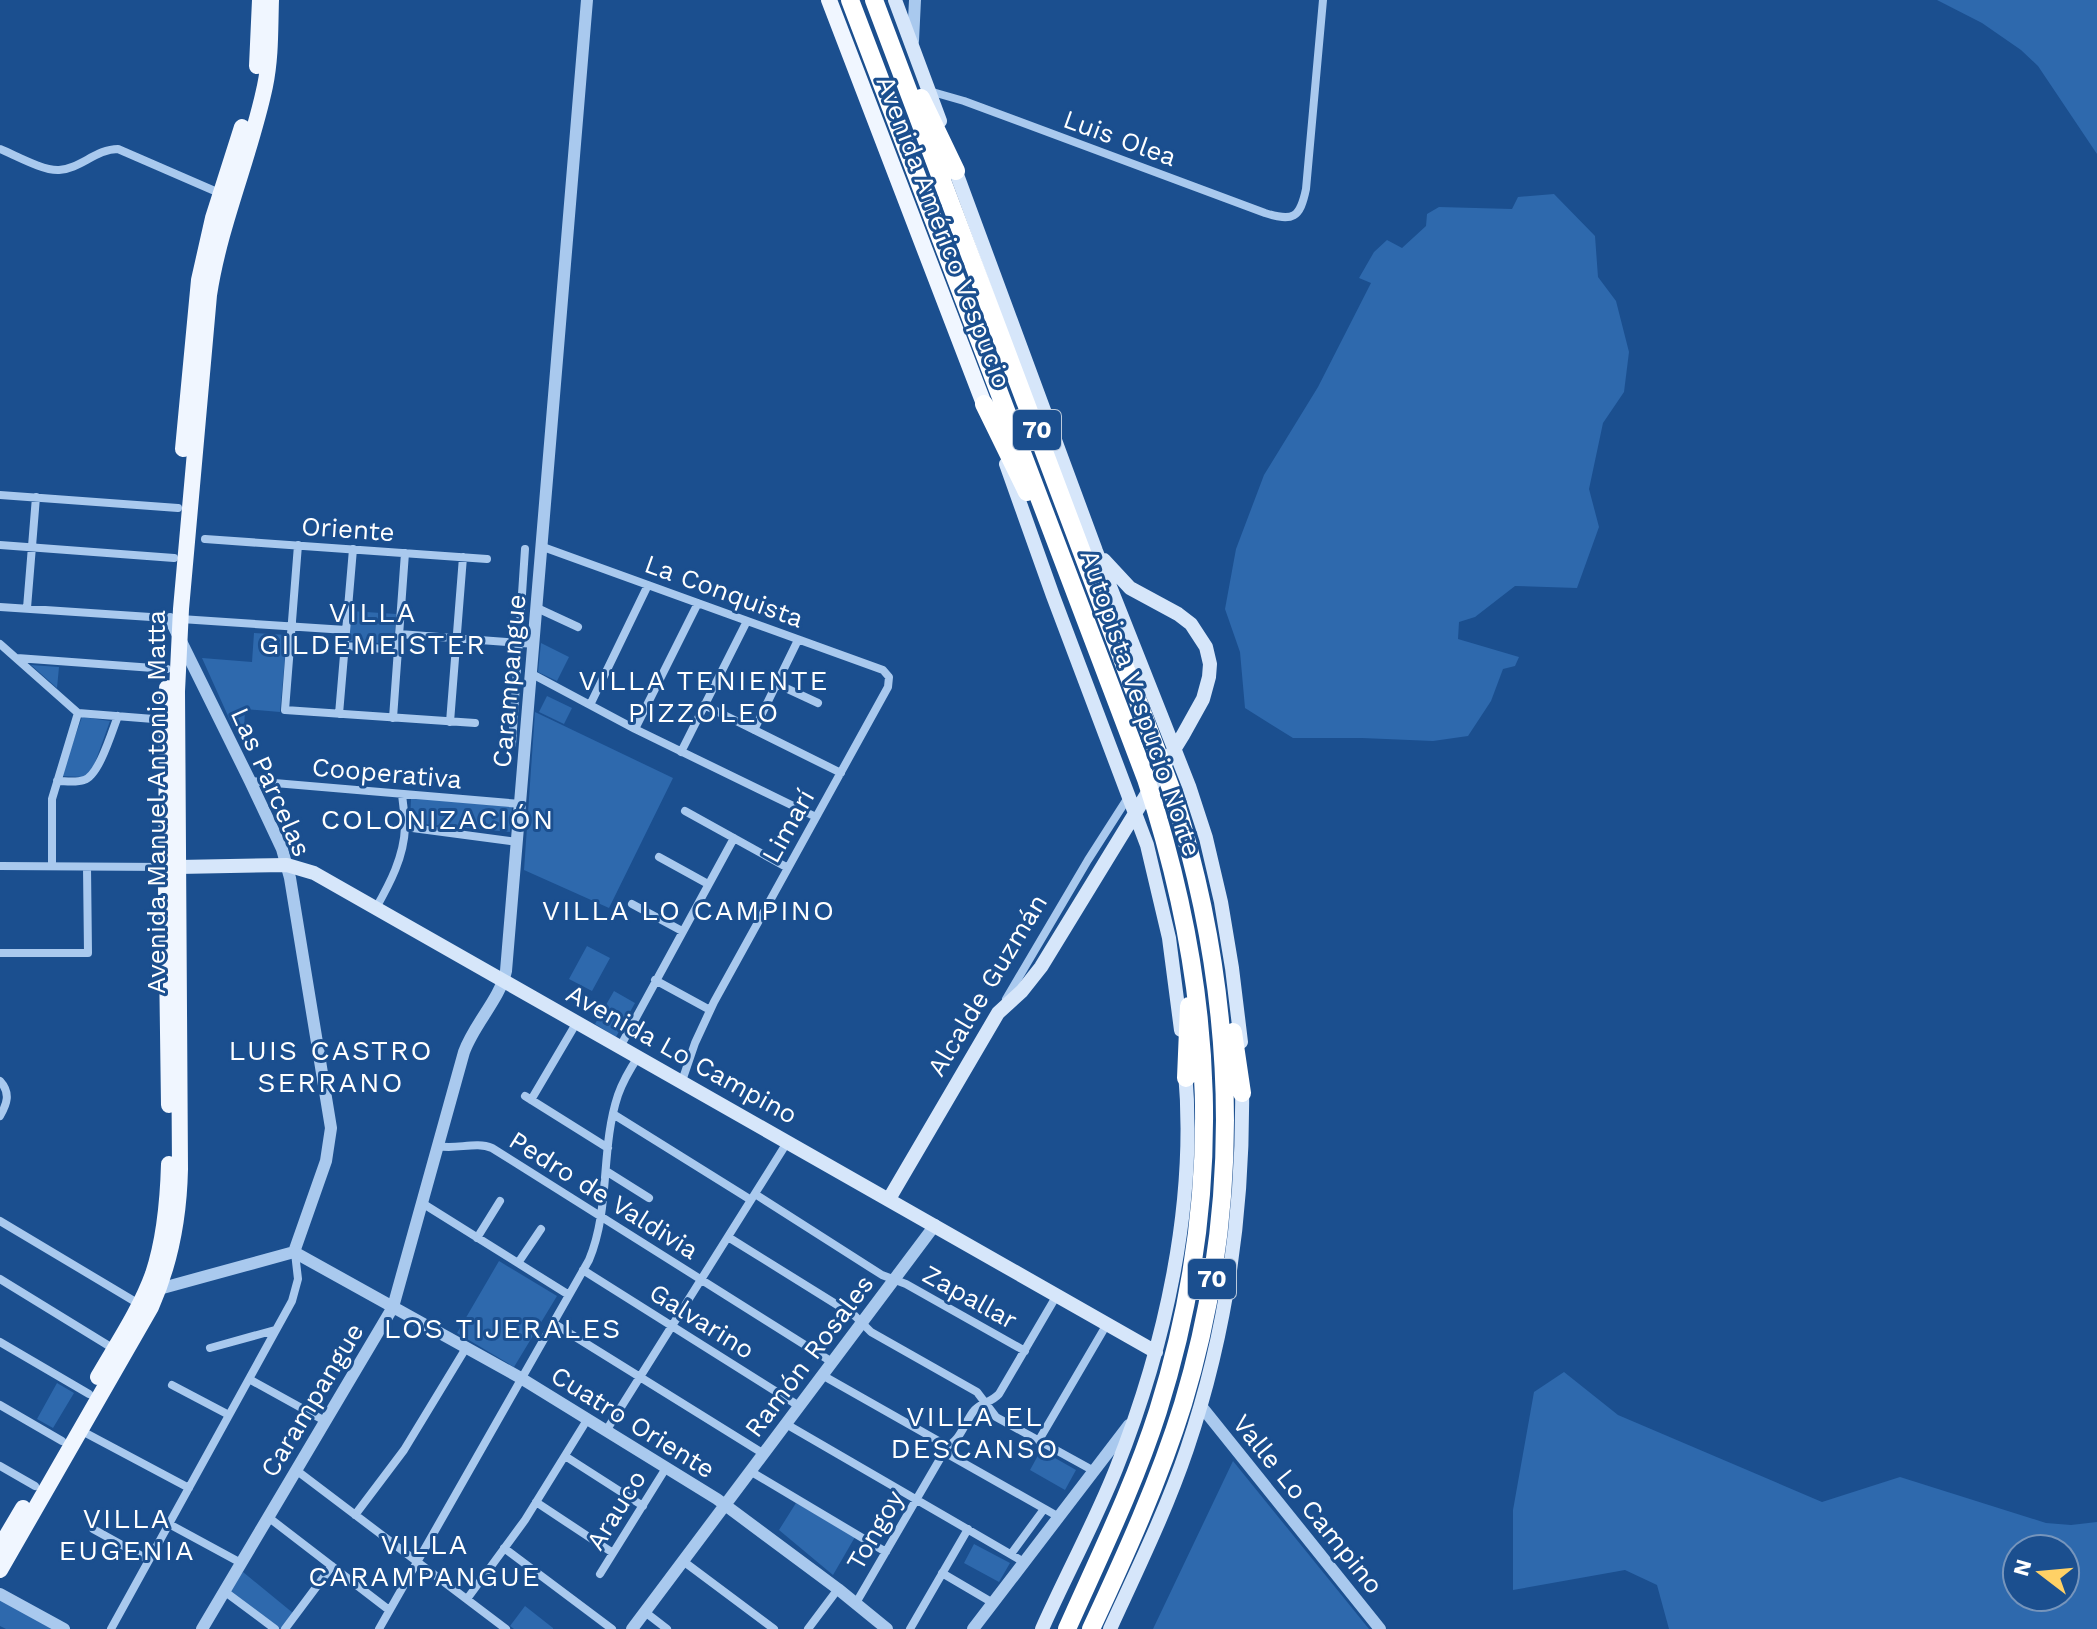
<svg xmlns="http://www.w3.org/2000/svg" width="2097" height="1629" font-family="'Work Sans',sans-serif">
<style>
.green{fill:#2e69ad;fill-rule:evenodd}
.lines{fill:none;stroke-linecap:round;stroke-linejoin:round}
.minor{stroke:#a9c9ee;stroke-width:8}
.tertiary{stroke:#a9c9ee;stroke-width:12}
.secondary{stroke:#d6e6fa;stroke-width:14}
.primary{stroke:#f0f6ff;stroke-width:16}
.motorway{stroke:#fff;stroke-width:18}
.labels{text-anchor:middle;dominant-baseline:central;stroke-width:6;stroke-linejoin:round;paint-order:stroke}
.shield{fill:#1b4f8f;stroke:#bbcadd;stroke-width:2}
.shield-label{font-size:24px;font-weight:bold;fill:#fff}
.street-label{font-size:26px;fill:#fff;stroke:#1b4f8f}
.neighbourhood-label{font-size:28px;letter-spacing:2px;fill:#fff;stroke:#1b4f8f}
</style>
<rect width="100%" height="100%" fill="#1b4f8f"/>
<path class="green" d="M1937,0h160v154l-59,-88 -17,-16 -39,-27z
M1554,194l41,42 3,41 18,24 13,51 -5,40 -21,31 -14,66 10,38 -22,61 -62,-2 -40,31 -16,5 -1,17 61,18 -4,9 -12,3 -12,32 -23,35 -35,5 -71,-3h-69l-48,-30 -5,-56 -15,-43 11,-60 28,-74 54,-88 53,-104 -12,-5 15,-26 13,-12 15,8 24,-22 1,-12 12,-7 73,2 6,-12z
M351,611l45,3 -2,30 -45,-3z
M254,633l33,2 -7,77 -35,-3 -1,22 -11,-4 -31,-69 50,4z
M541,643l28,14 -12,24 -19,-9z
M31,665l28,2 -2,21z
M547,696l25,12 -8,16 -25,-12z
M535,712l138,66 -64,130 -85,-38z
M82,717l28,4 -18,50 -9,6 -22,-1z
M414,798l98,9 -2,25 -97,-9 -3,-3 1,-21z
M587,946l23,12 -18,33 -23,-12z
M614,991l21,12 -19,34 -21,-13z
M499,1261l58,35 -43,71 -57,-34z
M1564,1372l54,43 204,87 78,-25 146,46 25,2 26,-3v107h-428l-12,-44 -32,-15 -112,20v-80l21,-118zM2065,1549v48h-48v-48z
M57,1383l17,10 -21,35 -16,-9z
M1041,1450l35,20 -11,20 -35,-20z
M1233,1461l136,168h-216z
M796,1503l59,34 -22,38 -54,-45z
M974,1544l36,19 -11,19 -35,-19z
M243,1572l50,41 -12,16 -52,-38z
M0,1597l57,32h-51l-6,-3z
M525,1606l28,22v1h-39l-4,-3z"/>
<g class="lines">
<path class="minor" d="M929,91l35,10 301,112c28,9 35,5 41,-24l17,-189
M0,149c15,6 43,22 59,21 21,-1 37,-21 59,-21l106,46
M0,495l178,13
M205,539l282,20
M0,545l174,13
M298,545l-13,165 190,13
M543,547l340,123 6,7 -1,10 -174,315 -19,41 -13,38
M0,607l346,23
M27,608l9,-111
M537,608l41,19
M399,634l136,10
M0,644l78,69 88,7
M345,646l53,4
M17,658l150,11
M532,674l103,55 181,88
M777,684l41,19
M590,705l58,-120
M704,705l137,68
M339,714l14,-165
M393,718l12,-165
M450,722l13,-165
M635,729l63,-126
M754,730l44,-90
M512,744l13,-195
M681,752l66,-131
M57,781c8,0 19,2 27,-1 15,-4 28,-49 34,-64
M250,781l271,23
M685,811l103,57
M405,827l113,15
M659,857l49,27
M0,866l166,1
M52,866v-67l26,-86
M632,904l50,27
M376,908c14,-25 28,-51 29,-81 0,-11 -2,-22 -3,-33
M0,953h88l-1,-86
M655,980l55,30
M1006,999l82,-139 41,-64
M620,1047l114,-209
M0,1081c11,12 7,23 0,35
M525,1096l83,52
M531,1100l46,-78
M613,1114l138,86
M438,1146c18,4 38,-5 54,2l340,214
M606,1171l43,27
M755,1194l127,81 24,9 119,67
M422,1203l147,92
M0,1221l139,83
M728,1237l127,79 16,16 106,60 19,25 98,54
M477,1238l23,-37
M518,1263l23,-34
M583,1270l216,136
M0,1279l114,70
M553,1323l211,131
M0,1342l89,52
M210,1348l65,-18
M822,1375l120,68 3,4
M249,1379l76,42
M172,1385l57,30
M0,1405l62,36
M786,1424l238,138
M80,1430l109,58
M606,1431l182,-290
M1039,1440l68,-116
M944,1452l115,65
M565,1456l78,50
M0,1466l35,20
M296,1470l210,159
M750,1471l136,81
M536,1502l77,51
M355,1515l49,-65 62,-102
M268,1517l121,93
M169,1524l72,39
M93,1529l56,31
M504,1548l108,81
M1011,1554l33,-45
M683,1561l91,68
M942,1573l51,30
M600,1574l66,-106
M224,1591l51,38
M467,1599l58,-79 62,-100
M856,1603l88,-151 1,-5c15,-5 19,-23 28,-35 6,-9 18,-9 26,-18l58,-99
M645,1612l22,17
M111,1629l181,-328 6,-22 -3,-26
M285,1629l47,-63
M379,1629l210,-369c22,-53 11,-111 29,-165 5,-14 12,-26 20,-38
M808,1629l30,-40
M910,1629l58,-100"/>
<path class="tertiary" d="M913,41l2,-41
M170,619l80,162 32,68 8,29 41,250 -5,33 -32,91
M159,1289l135,-37 225,125 198,122 121,90 49,40
M1201,1406l179,223
M0,1594l64,35
M202,1629l191,-322 71,-255c10,-28 36,-53 42,-81l81,-971
M632,1629l303,-404
M973,1629l156,-204"/>
<path class="secondary" d="M895,0l45,121
M953,164l143,387 93,235 17,52 15,64 11,66 9,74
M1006,464l47,132 94,249 22,93 12,92
M178,867l109,-2 27,8 842,479
M889,1199l109,-186 24,-22 19,-24 142,-232 20,-36 6,-22 1,-13 -4,-17 -15,-23 -13,-10 -48,-26 -26,-28
M1042,1629c24,-54 52,-105 74,-160 49,-123 81,-265 69,-398
M1110,1629c27,-59 56,-118 77,-180 40,-118 57,-241 55,-366"/>
<path class="primary" d="M829,0l155,404
M257,66l3,-66
M183,449l16,-169 14,-62 29,-91
M167,688l-1,199 3,218
M98,1377c19,-33 42,-67 55,-103 12,-36 15,-73 16,-110
M0,1547l23,-39
M0,1570l151,-263c20,-45 28,-89 29,-138l-3,-478 4,-82 28,-314c11,-72 41,-138 56,-209 6,-29 5,-57 6,-86"/>
<path class="motorway" d="M850,0l296,779c70,213 80,416 12,632 -24,75 -59,146 -91,218
M874,0l299,794c63,201 71,407 10,610 -24,77 -58,152 -92,225
M921,98l35,73
M984,404l43,88
M1233,1032l9,61
M1186,1078l3,-72"/>
</g>
<g class="labels">
<g class="shield">
<rect x="1013" y="410" width="48" height="40" rx="6"/>
<rect x="1188" y="1259" width="48" height="40" rx="6"/>
</g>
<g class="shield-label">
<text x="1037" y="430">70</text>
<text x="1212" y="1279">70</text>
</g>
<g class="street-label">
<text transform="translate(1120 138) rotate(20)">Luis Olea</text>
<text transform="translate(944 232) rotate(69)">Avenida Américo Vespucio</text>
<text transform="translate(348 529) rotate(4)">Oriente</text>
<text transform="translate(724 591) rotate(20)">La Conquista</text>
<text transform="translate(509 681) rotate(-85)">Carampangue</text>
<text transform="translate(1141 703) rotate(71)">Autopista Vespucio Norte</text>
<text transform="translate(387 773) rotate(5)">Cooperativa</text>
<text transform="translate(271 782) rotate(66)">Las Parcelas</text>
<text transform="translate(156 802) rotate(-90)">Avenida Manuel Antonio Matta</text>
<text transform="translate(788 826) rotate(-61)">Limarí</text>
<text transform="translate(987 985) rotate(-59)">Alcalde Guzmán</text>
<text transform="translate(682 1054) rotate(29)">Avenida Lo Campino</text>
<text transform="translate(604 1195) rotate(32)">Pedro de Valdivia</text>
<text transform="translate(970 1297) rotate(29)">Zapallar</text>
<text transform="translate(702 1321) rotate(32)">Galvarino</text>
<text transform="translate(809 1356) rotate(-53)">Ramón Rosales</text>
<text transform="translate(312 1400) rotate(-59)">Carampangue</text>
<text transform="translate(633 1422) rotate(32)">Cuatro Oriente</text>
<text transform="translate(1308 1504) rotate(51)">Valle Lo Campino</text>
<text transform="translate(616 1510) rotate(-58)">Arauco</text>
<text transform="translate(875 1530) rotate(-60)">Tongoy</text>
</g>
<g class="neighbourhood-label">
<text x="373" y="612">VILLA<tspan x="373" dy="32">GILDEMEISTER</tspan></text>
<text x="704" y="680">VILLA TENIENTE<tspan x="704" dy="32">PIZZOLEO</tspan></text>
<text x="438" y="819">COLONIZACIÓN</text>
<text x="689" y="910">VILLA LO CAMPINO</text>
<text x="331" y="1050">LUIS CASTRO<tspan x="331" dy="32">SERRANO</tspan></text>
<text x="503" y="1328">LOS TIJERALES</text>
<text x="975" y="1416">VILLA EL<tspan x="975" dy="32">DESCANSO</tspan></text>
<text x="127" y="1518">VILLA<tspan x="127" dy="32">EUGENIA</tspan></text>
<text x="425" y="1544">VILLA<tspan x="425" dy="32">CARAMPANGUE</tspan></text>
</g>
</g>
<g transform="translate(2041 1573) rotate(286)"><circle r="38" fill="#1b4f8f" stroke="#7695bc" stroke-width="2"/>
<path d="M0-6L14 30L0 20L-14 30Z" fill="#ffd166"/>
<text y="-12" font-size="22" font-weight="bold" text-anchor="middle" fill="#ffffff">N</text>
</g>
</svg>
